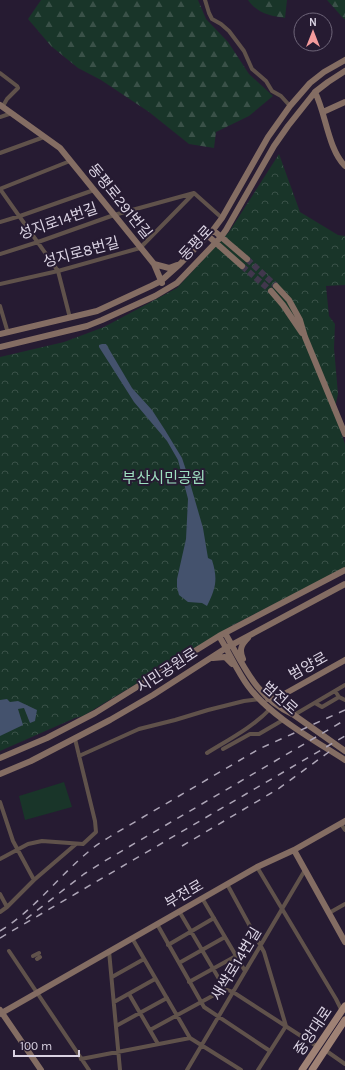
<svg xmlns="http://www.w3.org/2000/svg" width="345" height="1070" font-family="Karla,'Noto Sans KR',sans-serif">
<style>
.grass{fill:#193529}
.forest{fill:url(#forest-firs)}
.park{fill:url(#park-crowns)}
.water{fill:#44526d}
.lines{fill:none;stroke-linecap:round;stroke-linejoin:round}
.secondary-tunnel{stroke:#41374d;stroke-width:6;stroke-dasharray:6 3;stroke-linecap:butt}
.street{stroke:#60524b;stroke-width:4}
.secondary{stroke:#846d63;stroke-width:6}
.primary{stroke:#9f8275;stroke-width:7}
.rail{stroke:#ada5b7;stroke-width:1.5;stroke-dasharray:7 7;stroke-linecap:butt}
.labels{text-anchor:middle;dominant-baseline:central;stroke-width:4;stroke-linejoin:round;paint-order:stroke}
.street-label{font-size:15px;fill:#dad3e3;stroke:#261b32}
.park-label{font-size:15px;fill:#9edfc1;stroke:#261b32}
</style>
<defs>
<pattern id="forest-firs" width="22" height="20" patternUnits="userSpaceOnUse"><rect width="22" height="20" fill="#193529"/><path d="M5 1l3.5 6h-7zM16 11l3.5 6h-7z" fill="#3a5148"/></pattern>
<pattern id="park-crowns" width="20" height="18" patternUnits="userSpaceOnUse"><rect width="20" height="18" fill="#193529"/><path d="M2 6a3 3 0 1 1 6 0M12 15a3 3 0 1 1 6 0" fill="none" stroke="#3a5148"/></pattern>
</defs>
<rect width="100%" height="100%" fill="#261b32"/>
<path class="grass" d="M64,782l8,25 -47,13 -6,-24z"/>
<path class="forest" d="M41,0h157l8,19 22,23 21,32 24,22 -24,20 -33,16 -2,16 -25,-4 -40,-32 -48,-32 -23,-12 -27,-22 -23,-27z
M248,0h39l-2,18c-15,-2 -28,-5 -37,-18z
M327,0h18v19h-1z"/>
<path class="park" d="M279,154l21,58 38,23 7,1v49l-19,1 3,30 6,8 -1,24 4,46 -4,18 11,32v124l-112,57 -150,91 -8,2 -75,33v-394l64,-15 40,-15 73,-39 52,-56z"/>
<path class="water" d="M102,344h4l26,44 20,22 13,20 17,28 6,18 15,52 5,30 4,2c6,19 4,28 -5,46l-5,-3 -14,-1 -9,-7 -2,-8v-8l9,-40 2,-40 -10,-39 -11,-19 -33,-39 -35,-55v-2z
M7,699l3,3 8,-1 19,9 -2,11 -5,2 -6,-15 -6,1 5,16 -23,11v-36z"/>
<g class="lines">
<path class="secondary-tunnel" d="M247,259l29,27
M242,266l29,25"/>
<path class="street" d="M205,0l4,13 3,6 9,5 8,7 15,20 8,18 14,12 6,10 9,5 9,10
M0,73l17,13 1,2 -11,11 -4,7
M0,117l12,-4
M0,153l44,-16
M0,189l58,82 12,47
M0,189l70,-28
M194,193l28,25
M0,222l20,-6 74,-26
M0,254l38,-12 76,-27 80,-22
M0,284l58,-13 82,-23 54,-55
M0,306l8,27
M339,697l6,3
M315,703l7,4 17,-10 -4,-6
M294,715l51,-30
M223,749l27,-15h9l24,-14
M207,753c21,-13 46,-26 63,-44
M79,756l60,-27 36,-9 33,-10 36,-9 16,-2
M0,802l13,39 21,39
M341,824l4,6
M0,859l28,-15 14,-3 41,3 13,-12 -1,-11 -20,-82
M257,867l79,132 6,12
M227,884l37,68 22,74 -28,44
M0,894l7,13
M202,898l43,73
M179,911l46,78 8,3 85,55
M0,912l7,-5 27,-27 42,-36
M329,913l16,-9
M157,924l47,83 66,44
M132,938l58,100 51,32
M168,945l46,-27
M9,951l80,119
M109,951l11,119
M33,956l6,-3
M37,959l3,-2
M179,963l46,-26
M112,977l32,-18
M189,982l47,-26
M129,994l29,50
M114,1002l41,-23
M116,1026l51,-28
M150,1030l75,-41
M325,1050l20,14
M81,1059l109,-21
M187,1070l118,-200"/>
<path class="secondary" d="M315,92c11,22 13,57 30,74
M0,105l60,43 94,116 8,19
M323,112l22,-10
M213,230l34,29
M207,235l35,31
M154,264l15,4 8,-3
M276,286l13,14 11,20 5,17 40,97
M271,291l12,14 19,28
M0,334l97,-23 54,-25 10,-5 19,-17 33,-34 9,-12 46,-81 22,-31 20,-23 14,-11 21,-12
M0,347l87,-21 15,-6 53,-24 22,-13 44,-46 5,-7 48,-84 14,-20 27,-34 13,-10 17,-11
M225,633c19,33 31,65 69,82l51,36
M219,636c10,16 18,35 29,50 22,30 66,54 97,74
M213,658l12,-1 7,7
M243,659c-4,-9 -2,-14 5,-21
M268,699l11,-2 66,-37
M0,758l47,-20 48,-25 124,-77 126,-66
M0,774l31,-13 79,-41 43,-25 73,-47 119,-64
M294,850l51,92
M0,1010l41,60
M0,1014l257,-147 37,-17 51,-29"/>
<path class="primary" d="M302,1070l43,-64
M312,1070l33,-50"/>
<path class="rail" d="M182,846l96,-57 55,-40
M26,919l58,-45 19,-12 242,-142
M0,931c36,-22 60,-57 93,-83 6,-5 12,-8 18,-12l148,-87 86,-39
M0,938l345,-202"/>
</g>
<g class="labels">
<g class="street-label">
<text transform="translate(120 201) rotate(51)">동평로291번길</text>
<text transform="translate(58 221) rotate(-19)">성지로14번길</text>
<text transform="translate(196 243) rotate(-47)">동평로</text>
<text transform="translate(81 252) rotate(-15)">성지로8번길</text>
<text transform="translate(308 666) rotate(-29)">범양로</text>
<text transform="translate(167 670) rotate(-33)">시민공원로</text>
<text transform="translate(280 698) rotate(41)">범전로</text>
<text transform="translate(184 894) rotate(-30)">부전로</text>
<text transform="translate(236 964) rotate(-59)">새싹로14번길</text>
<text transform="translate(313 1031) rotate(-56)">중앙대로</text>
</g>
<g class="park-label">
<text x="164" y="478">부산시민공원</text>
</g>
</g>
<g transform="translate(313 32)"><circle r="19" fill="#261b32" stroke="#6e6579"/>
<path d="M0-3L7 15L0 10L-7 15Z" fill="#f59b9d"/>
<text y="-6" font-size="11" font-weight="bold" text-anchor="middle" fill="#dad3e3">N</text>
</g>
<path d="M14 1050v6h65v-6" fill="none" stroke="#dad3e3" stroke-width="2"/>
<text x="20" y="1050" font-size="12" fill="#dad3e3" stroke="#261b32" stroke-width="3" paint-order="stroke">100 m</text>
</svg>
